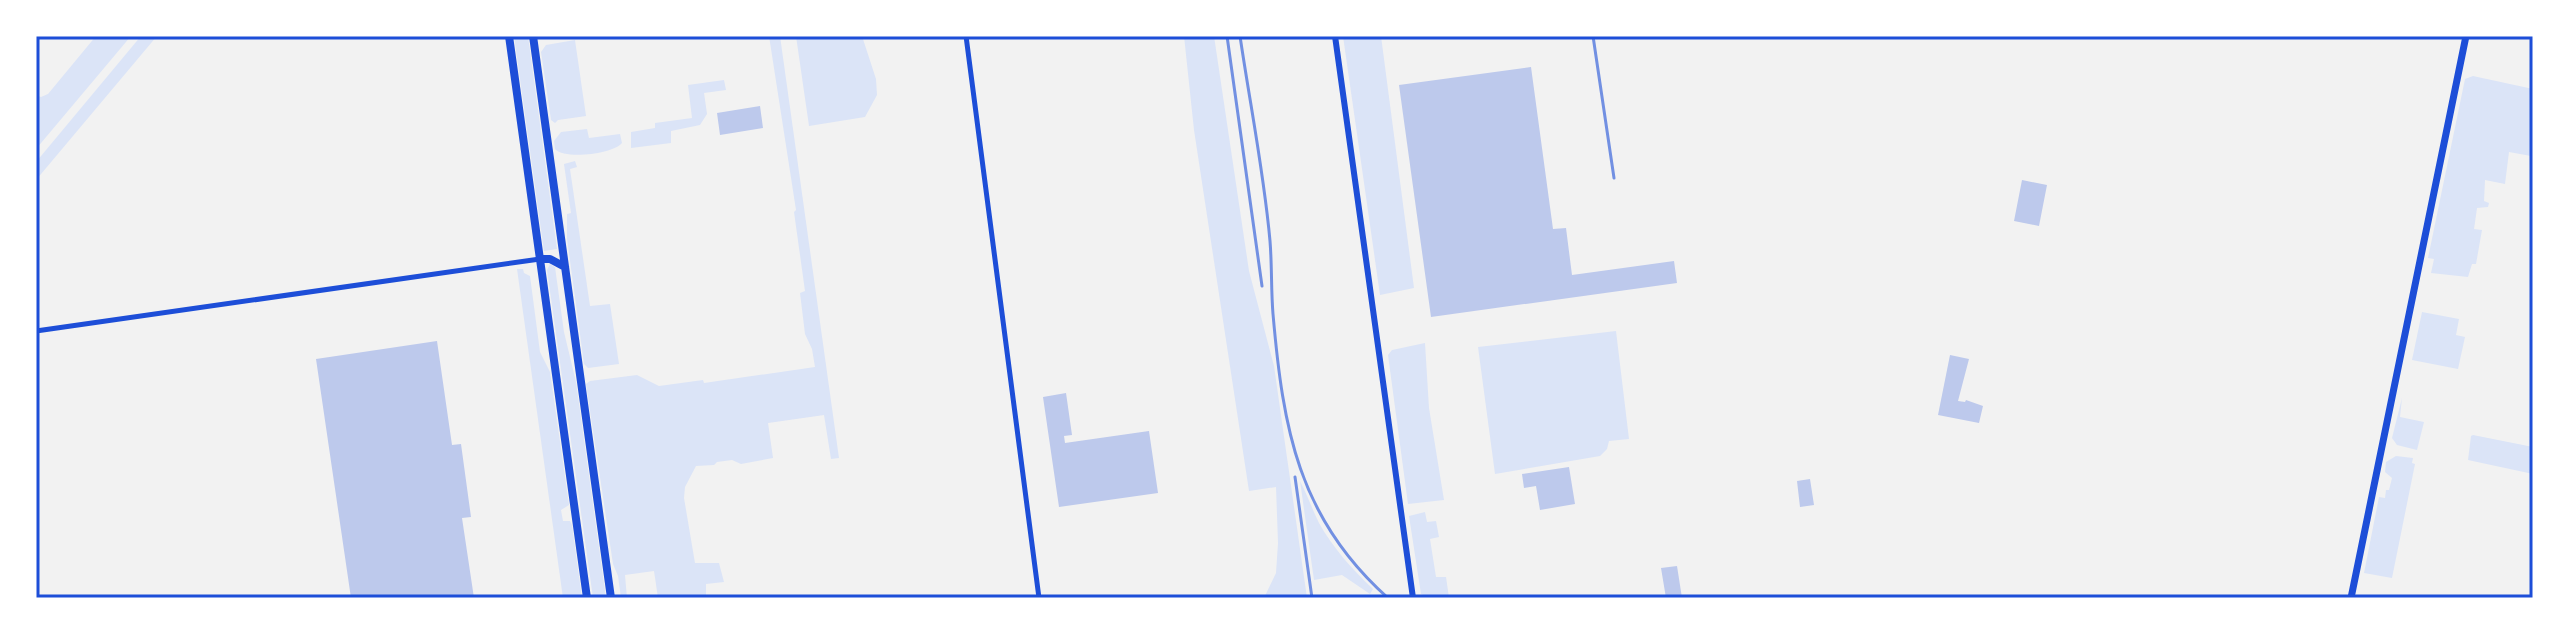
<svg xmlns="http://www.w3.org/2000/svg" width="2569" height="634" font-family="'Asap Condensed',sans-serif">
<style>
.green{fill:#dbe4f7}
.building{fill:#bdc9ec}
.lines{fill:none;stroke-linecap:round;stroke-linejoin:round}
.minor{stroke:#1d4ed8;stroke-width:5}
.tertiary{stroke:#1d4ed8;stroke-width:6}
.secondary{stroke:#1d4ed8;stroke-width:7}
.primary{stroke:#1d4ed8;stroke-width:8}
.rail{stroke:#7290e2;stroke-width:3}
.neatline{fill:none;stroke:#1d4ed8;stroke-width:3}
</style>
<rect width="100%" height="100%" fill="#f2f2f2"/>
<path class="green" d="M96,36h35l-95,113v-54l5,2 7,-3z
M141,36h16l-121,144v-18z
M514,36h14l29,213 -13,2z
M769,36h11l59,422 -8,1 -7,-44 -56,8 5,35 -32,6 -9,-4 -15,2 -3,3 -18,1 -11,21 -1,11 11,65h24l5,19 -18,2v14h-48l-4,-27 -29,4 2,23h-6l-3,-22 -5,-12 -27,-180 4,-3 47,-6 22,11 44,-6 1,3 111,-16 -3,-18 -7,-15 -5,-41 5,-2 -11,-79 2,-2z
M796,36h66l14,43 1,16 -12,22 -56,9z
M1184,36h30l35,235 25,95 33,232h-43l12,-25 2,-30 -2,-56 -27,4 -55,-361z
M1343,36h38l33,252 -34,7z
M575,40l11,76 -28,4 -3,3 -4,-3 -10,-68 5,-7z
M2473,76l60,13 -2,67 -22,-4 -4,32 -20,-4 -1,21 5,2 -1,4 -11,1 -3,21 8,1 -6,34h-4l-4,13 -37,-4 3,-14 -6,-1 37,-179z
M724,80l2,10 -22,3 3,21 -7,11 -29,6v12l-40,5v-16l24,-4v-5l37,-5 -4,-33z
M587,129l2,9 31,-4 2,9c-9,11 -57,17 -67,6l-1,-8 7,-9z
M575,161l2,6 -7,2 20,137 20,-2 9,60 -31,4 -4,-4 -17,-125v-25l4,-1 -7,-49z
M550,264l5,3 9,65 12,50 30,216h-13l-46,-328z
M517,269h6l1,4 6,3 10,76 10,20 19,133 -8,5 2,11h7l2,4 10,73h-19z
M2422,312l37,7 -3,16 9,2 -7,32 -46,-9z
M1616,331l13,108 -20,2 -2,8 -7,7 -105,18 -17,-127z
M1425,343l4,65 15,92 -36,4 -20,-149 4,-5z
M2402,398l-2,19 24,5 -7,28 -20,-5 -5,-7z
M2473,435l60,12v27l-65,-14 3,-24z
M2396,456l17,2 -1,5 3,1 -23,114 -28,-5 15,-76 6,1 1,-8h3l3,-12 -7,-6 1,-10z
M1300,481c7,13 12,28 19,42 14,25 33,46 54,66l-3,5 -28,-19 -28,5z
M1425,512l2,10 9,-1 3,16 -9,2 6,38h10l3,21h-19l-9,-4 -12,-78z"/>
<path class="building" d="M1531,67l22,162 13,-1 6,47 102,-14 3,22 -246,34 -32,-232z
M760,106l3,22 -43,7 -3,-22z
M2022,180l25,5 -8,41 -25,-5z
M437,341l15,104 9,-1 10,73 -9,1 12,80h-123l-35,-239z
M1950,355l19,4 -11,42 7,1 1,-2 17,6 -4,17 -41,-8z
M1066,393l6,42 -8,1 1,7 84,-12 9,62 -99,14 -16,-110z
M1569,467l6,37 -35,6 -4,-24 -12,2 -2,-14z
M1810,479l4,26 -14,2 -3,-26z
M1677,566l5,32h-16l-5,-30z"/>
<g class="lines">
<path class="minor" d="M966,36l73,562
M36,331l504,-72"/>
<path class="tertiary" d="M1335,36l78,562"/>
<path class="secondary" d="M2351,598l115,-562"/>
<path class="primary" d="M509,36l78,562
M533,36l78,562
M540,259h10l15,8"/>
<path class="rail" d="M1227,36l35,250
M1240,36c10,68 24,137 30,205 2,24 1,49 3,73 10,114 25,204 115,284
M1593,36l21,142
M1295,477l17,121"/>
</g>
<rect width="2569" height="634" fill="none" stroke="#ffffff" stroke-width="76"/>
<rect x="38" y="38" width="2493" height="558" class="neatline"/>
</svg>
